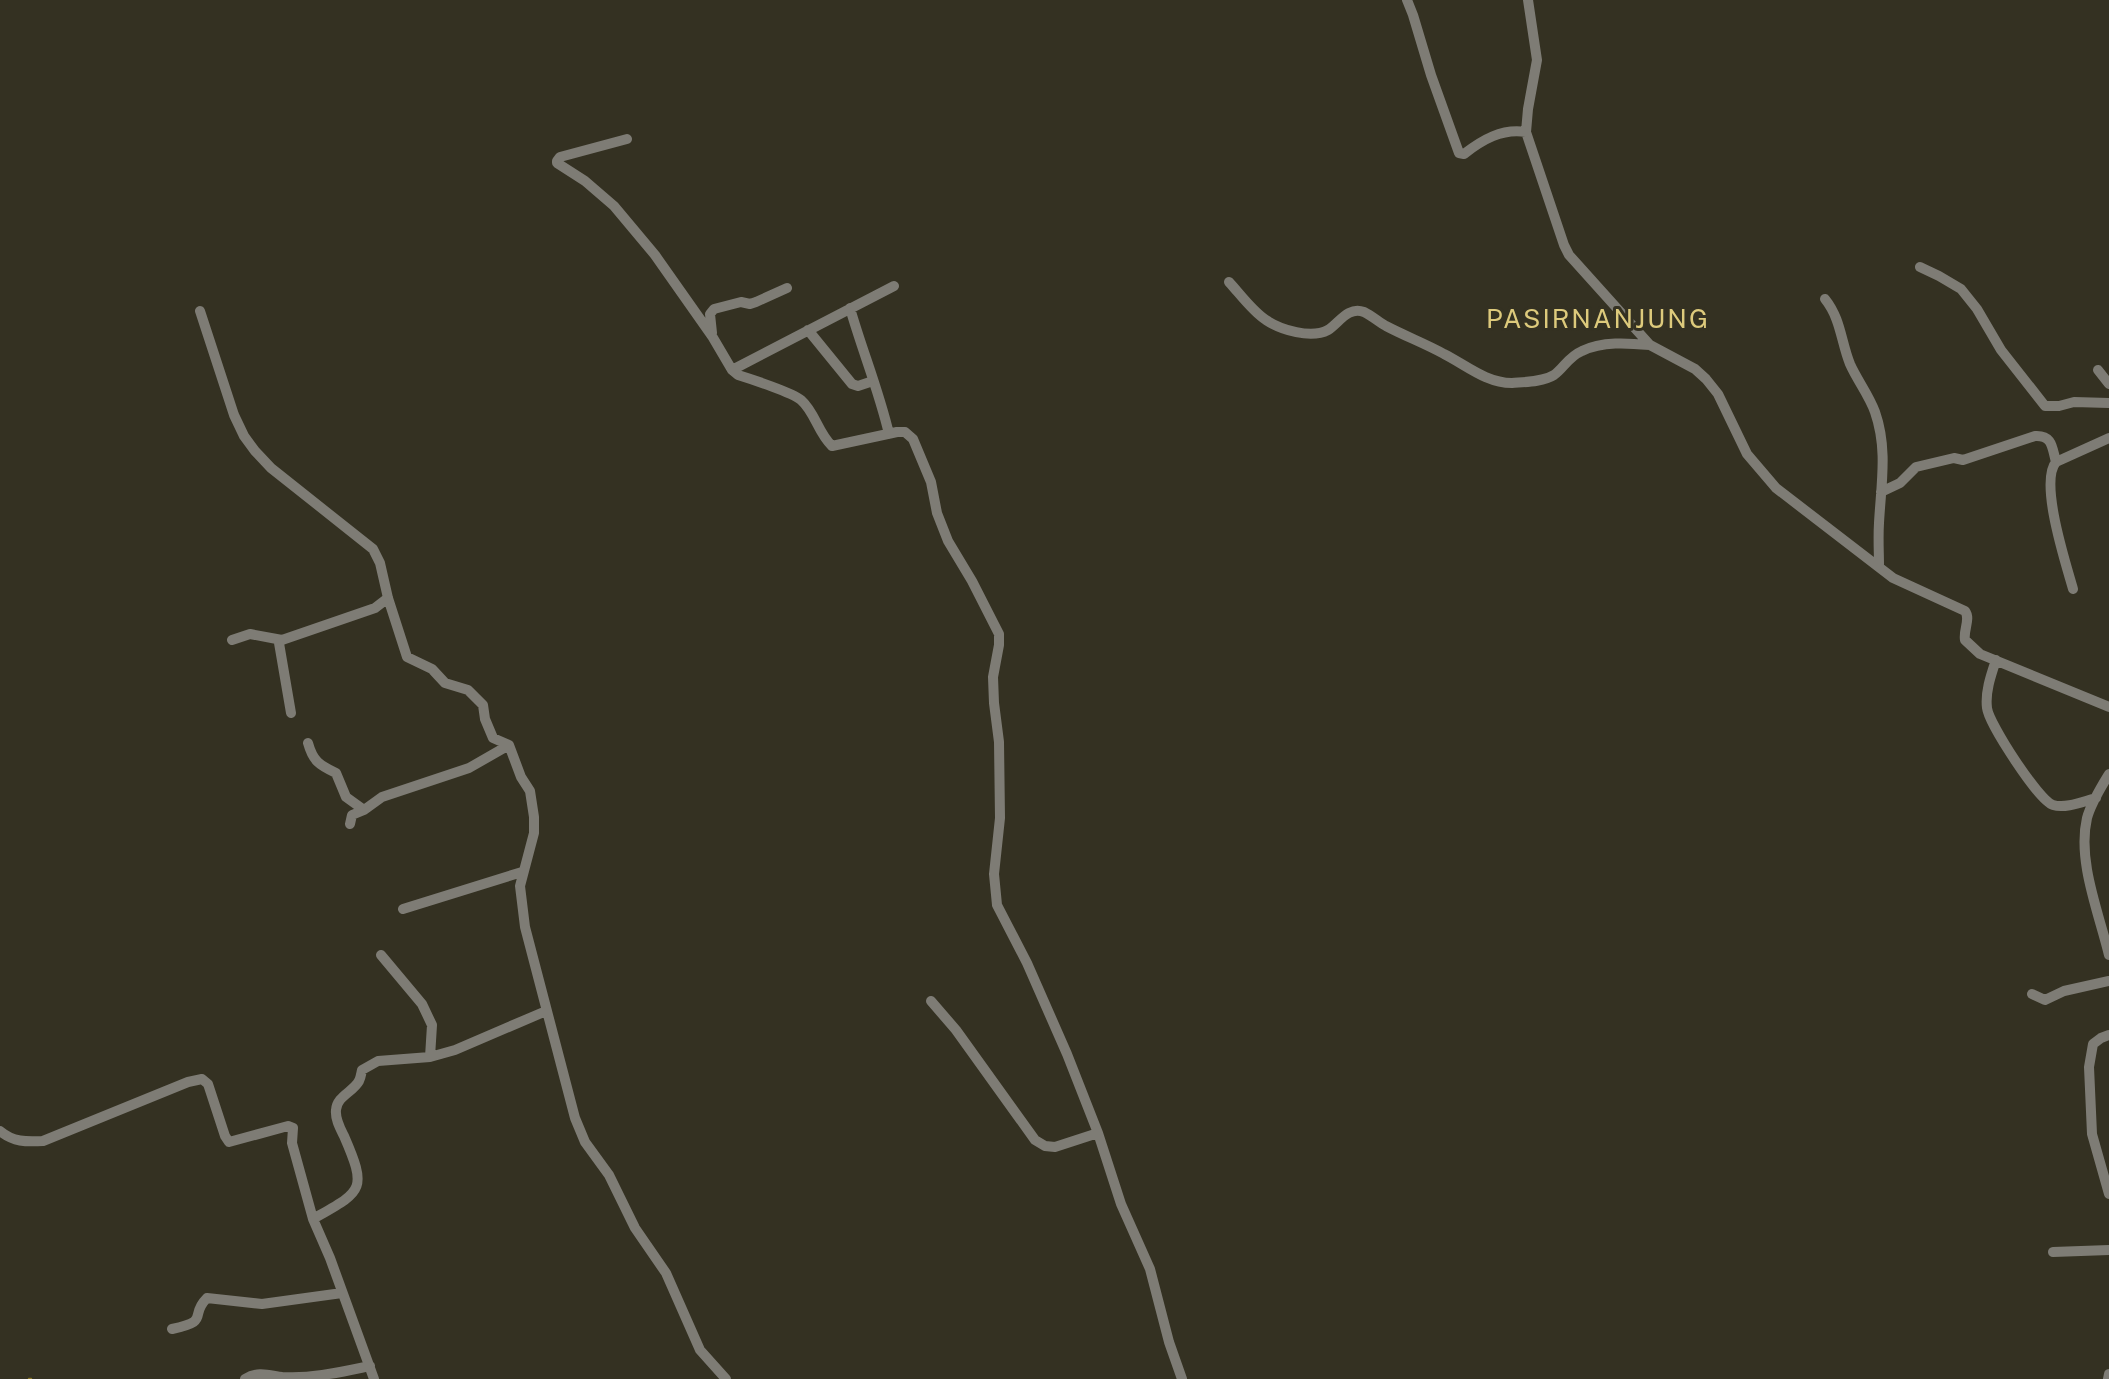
<svg xmlns="http://www.w3.org/2000/svg" width="2109" height="1379" font-family="'Public Sans',sans-serif">
<style>
.lines{fill:none;stroke-linecap:round;stroke-linejoin:round}
.stream{stroke:#897623;stroke-width:2.5}
.minor{stroke:#7e7c75;stroke-width:10}
.labels{text-anchor:middle;dominant-baseline:central;stroke-width:6;stroke-linejoin:round;paint-order:stroke}
.quarter-label{font-size:26px;letter-spacing:2px;fill:#ddca7c;stroke:#343122}
</style>
<rect width="100%" height="100%" fill="#343122"/>
<g class="lines">
<path class="stream" d="M29,1379h2"/>
<path class="minor" d="M1407,0l6,15 18,60 28,78 5,1c18,-14 38,-26 62,-22
M1528,0l9,60 -9,49 -2,23 38,113 5,10 81,90 45,24 11,10 12,15 29,60 29,34 117,90 72,33c6,8 -2,19 0,29l15,14 129,53
M627,139l-67,18 -3,4v2l28,18 29,25 41,49 57,81 20,34 6,5c13,4 55,18 63,25 14,12 17,33 31,46l65,-14h8l8,7 18,43 6,31 11,28 24,40 27,53v11l-6,32 1,26 5,39 1,76 -6,56 3,31 30,58 40,91 31,79 23,71 29,65 19,73 13,37
M1920,267l19,9 22,13 16,20 24,41 44,56h14l15,-4 35,1
M1229,282c11,12 24,30 37,38 15,10 45,19 62,10 11,-7 20,-24 36,-18 8,4 15,10 22,14 19,10 40,18 58,28 22,11 42,29 68,29 12,-1 31,-1 42,-8 10,-7 14,-18 28,-24 20,-10 46,-8 68,-6
M1825,299c16,20 16,43 25,65 7,16 19,31 25,48 13,37 6,73 4,111 -1,15 0,29 0,43
M850,308c12,42 29,83 39,126
M200,311l34,104 10,21 11,15 16,17 102,81 7,14 8,35 19,59 25,12 13,14 23,7 15,15 2,14 8,19 16,7 12,32 9,14 4,26v16l-14,53 5,41 50,191 10,24 24,33 26,53 31,45 34,77 26,29
M808,330l44,54 6,2 15,-5
M712,333l-2,-19 4,-5 27,-7 9,2 6,-2 31,-14
M732,370l162,-84
M2098,370l11,14
M1881,492l19,-9 16,-16 38,-9 9,2 72,-24c18,-1 17,12 21,26
M2073,589c-7,-25 -34,-107 -17,-127l53,-24
M232,640l18,-6 32,6
M1996,660c-5,15 -11,32 -9,48 2,16 52,93 66,97 13,4 31,-4 43,-7
M291,713l-12,-70 3,-3 93,-32 13,-10
M308,743c5,18 11,22 28,30l10,24 18,13
M2109,774c-8,13 -18,29 -22,44 -10,43 12,95 22,137
M350,824l2,-9 12,-5 18,-13 87,-29 40,-23
M403,909l119,-37
M381,955l41,49 10,21 -2,32
M2032,994l13,6 19,-9 45,-10
M931,1001l25,29 79,110 10,6 10,1 43,-14
M2109,1035l-8,3 -8,6 -4,23 3,67 17,60
M0,1131c13,11 26,11 43,10l145,-59 14,-3 6,5 17,52 4,6 59,-16 5,2 -1,15 21,76 17,39 44,121
M313,1219c49,-28 55,-28 31,-83 -4,-8 -9,-17 -8,-26 1,-14 17,-18 23,-29 2,-4 2,-7 3,-11l16,-9 52,-4 25,-7 91,-39
M2053,1252l56,-2
M172,1329c40,-9 16,-12 35,-31l55,6 80,-11
M245,1379c13,-8 23,-4 37,-2 29,2 59,-5 88,-11
M2108,1379l1,-5"/>
</g>
<g class="labels">
<g class="quarter-label">
<text x="1598" y="318">PASIRNANJUNG</text>
</g>
</g>
</svg>
